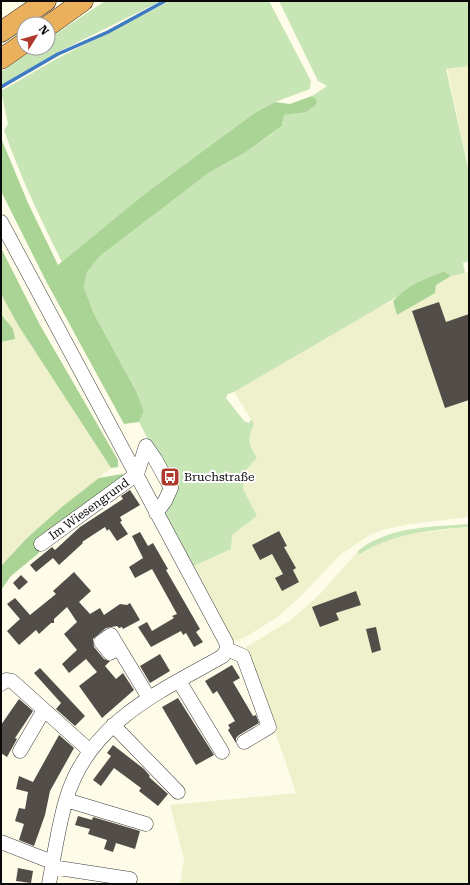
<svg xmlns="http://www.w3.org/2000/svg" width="470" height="885" font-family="'Roboto Serif',serif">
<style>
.farmland{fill:#eff1cc}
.green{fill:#c8e5b6}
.forest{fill:#aad496}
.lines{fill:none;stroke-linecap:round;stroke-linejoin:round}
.stream{stroke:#3e7bc3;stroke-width:3.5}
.building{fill:#524d48}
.minor-casing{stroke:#3d3d3d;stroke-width:15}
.highway-casing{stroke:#1b1b1b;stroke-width:21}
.minor{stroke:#fff;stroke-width:14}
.highway{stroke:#eab05b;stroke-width:20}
.labels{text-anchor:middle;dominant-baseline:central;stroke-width:4;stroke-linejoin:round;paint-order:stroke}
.poi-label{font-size:12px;fill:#0a0a0a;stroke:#fff;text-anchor:start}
.street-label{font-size:12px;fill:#0a0a0a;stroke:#fff}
</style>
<rect width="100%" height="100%" fill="#fefce9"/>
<path class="farmland" d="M469,66v105l-22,-102z
M469,272v245l-59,7 -28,6 -12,5 -30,20 -40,42 -24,21 -32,20 -10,3 -4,-1 -40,-72 41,-19 1,-14 25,-19 -14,-27 1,-17 13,-14 -5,-10 -3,-13 5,-11 -20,-32 136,-80 23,-11 4,13 38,-21 1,-8 15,-9z
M1,294l17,31 93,143 -84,70 -26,28v-224l14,-3 -9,-20 -5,-5z
M469,527v357h-289l4,-25 -14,-54 126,-12 -50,-146 45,-27 29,-26 38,-43 1,4 25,-14 27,-7z"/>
<path class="green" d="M105,1h56l-101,50 -59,35v-14l34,-24h13v-9z
M170,1h99l42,80 -1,8 -35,13 -19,10 -109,80 -85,70c-22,-44 -42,-86 -58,-132l4,-6 -7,-33 57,-33z
M279,1h190v65l-23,3 23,103v89l-6,2 2,10 -14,3 -7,-5 -11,5 -199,116 -6,2 -2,4 18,23 5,2 2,-4 3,5c-7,15 -5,20 3,34l-13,14 -1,17 14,27 -25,19 -1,14 -39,18 -30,-54 11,-25 -34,-66 5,-11 -8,-20 -43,-79 -9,-25 3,-15 13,-16 110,-84 36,-20 23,-16 13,-10 2,-11 7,-1 25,-15 -4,-3 15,-10 -9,-5z
M469,524v3c-38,3 -77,6 -110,28l-1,-4c30,-25 74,-24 111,-27z"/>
<path class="forest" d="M312,96l4,3 1,5 -11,8 -22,3 -2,11 -36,26 -36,20 -110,84 -13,16 -3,15 9,25 43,79 8,20 -5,11 -15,2 -78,-143 -45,-90v-53l27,65 30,62 89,-73 109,-80 19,-10 15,2z
M1,248l39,77 78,135v7l-7,1 -93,-143 -17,-31z
M444,271l7,5 -15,9 -1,8 -38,22 -4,-14c19,-19 29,-20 51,-30z
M1,314l12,15 2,10 -14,3z
M122,474l3,4 -87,65 1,10 -28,23 -10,14v-24l26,-28 36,-32 36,-28z"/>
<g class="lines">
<path class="stream" d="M1,87l57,-33 50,-22 57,-31"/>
</g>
<path class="building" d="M439,302l7,20 23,-8v86l-24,8 -33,-97z
M130,490l10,15 -20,12 2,4 -2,1 8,12 -11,7 -8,-12 -2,2 -2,-4 -23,15 1,1 -24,22 -6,-7 -17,14 -6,-7 22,-18 3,3 25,-23 43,-28 -2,-3z
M279,531l8,15 -3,1 12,21 -3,2 6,12 -17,9 -7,-13 8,-4 -11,-20 -12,6 -8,-15z
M140,532l8,14 5,-3 15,26 -2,1 34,59 -4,3 7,10 -9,5 -8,-14 -3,2 -2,-4 -30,16 -13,-20 9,-5 5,9 22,-13 -2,-2 5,-2 -25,-45 -17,9 -6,-11 14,-9 -11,-22z
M74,572l17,19 -12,11 11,12 10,-6 4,7 16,-11 7,1 3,-2 10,17 -17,9 -1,-2 -3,1 -2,-2 -11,2 -13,11 1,8 10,12 6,2 -5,5 11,13 7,-6 11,17 -32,28 -23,-32 18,-14 -11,-13 -17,14 -7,-9 15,-14 -13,-16 13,-12 -10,-15 -13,12v4h-3l-12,11 -3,-4 -17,15 -12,-14 13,-12 -13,-15 8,-6 15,17 26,-21 -3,-3z
M21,575l7,7 -9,8 -6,-7z
M356,591l5,14 -25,8 3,7 -19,7 -8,-20z
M376,627l5,23 -9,3 -6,-24z
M160,654l10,17 -20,12 -10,-17z
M232,665l8,13 -7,4 20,34 3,-1 3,8 -20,12 -3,3v5l-8,-13 2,-2 -2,-3 7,-4 -18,-30 -4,3 -8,-13z
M40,668l45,48 -10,10 -19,-17 5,-6 -27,-30z
M178,698l36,57 -18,10 -34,-58z
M19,699l14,12 -18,27 2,1 -10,18 -6,-4v-28z
M59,735l15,13 -24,43 -5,24 -11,31 -15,-6 5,-16 -9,-3 4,-13 6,1 3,-17 -12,-3 3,-13 14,6z
M113,745l31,24 6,7 -1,1 19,17 -10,12 -19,-15 2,-3 -27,-20 -13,18 -8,-6 18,-24 -4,-3z
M78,816l14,4 1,-3 47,14 -5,18 -19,-6 -3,9 -9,-3 3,-9 -19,-6 2,-5 -15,-4z
M18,868l15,3 -2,12 -15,-2z"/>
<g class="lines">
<defs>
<path id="minor" d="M1,222l225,420 1,7
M137,474l9,-28 9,13 16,29 -6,13 -9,12
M41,544l96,-70
M119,648l-9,5 -9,-11 10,-7 38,63
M227,649l16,7 26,71 -25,15
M179,681l43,71
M1,684l5,-4 6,1 78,70
M113,725l65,67
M20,751l24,-41
M66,800l80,24
M1,842l51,20
M52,867l78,12
M49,884c5,-28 9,-57 17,-84 22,-77 93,-108 157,-144l4,-7"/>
<path id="highway" d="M48,26l35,-25
M1,32l45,-31
M1,59l23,-16"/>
</defs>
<use href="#minor" class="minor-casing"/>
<use href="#highway" class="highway-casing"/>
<use href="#minor" class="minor"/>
<use href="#highway" class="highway"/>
</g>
<defs>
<symbol id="bus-square" viewBox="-11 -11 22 22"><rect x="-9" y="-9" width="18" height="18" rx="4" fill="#b0392d" stroke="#fff"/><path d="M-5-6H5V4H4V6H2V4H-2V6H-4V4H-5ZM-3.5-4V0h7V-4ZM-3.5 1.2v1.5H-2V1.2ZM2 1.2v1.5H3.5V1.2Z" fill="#fff"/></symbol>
</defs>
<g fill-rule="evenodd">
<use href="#bus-square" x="159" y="466" width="22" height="22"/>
</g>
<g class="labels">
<g class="poi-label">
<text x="184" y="477">Bruchstraße</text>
</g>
<g class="street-label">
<text transform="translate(89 509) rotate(-36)">Im Wiesengrund</text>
</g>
</g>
<rect width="470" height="885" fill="none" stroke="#0a0a0a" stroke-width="4"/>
<g transform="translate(36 36) rotate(53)"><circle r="19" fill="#ffffff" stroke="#9d9d9d"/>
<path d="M0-3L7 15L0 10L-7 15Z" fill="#b0392d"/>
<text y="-6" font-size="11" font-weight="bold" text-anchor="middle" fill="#0a0a0a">N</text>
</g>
</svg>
